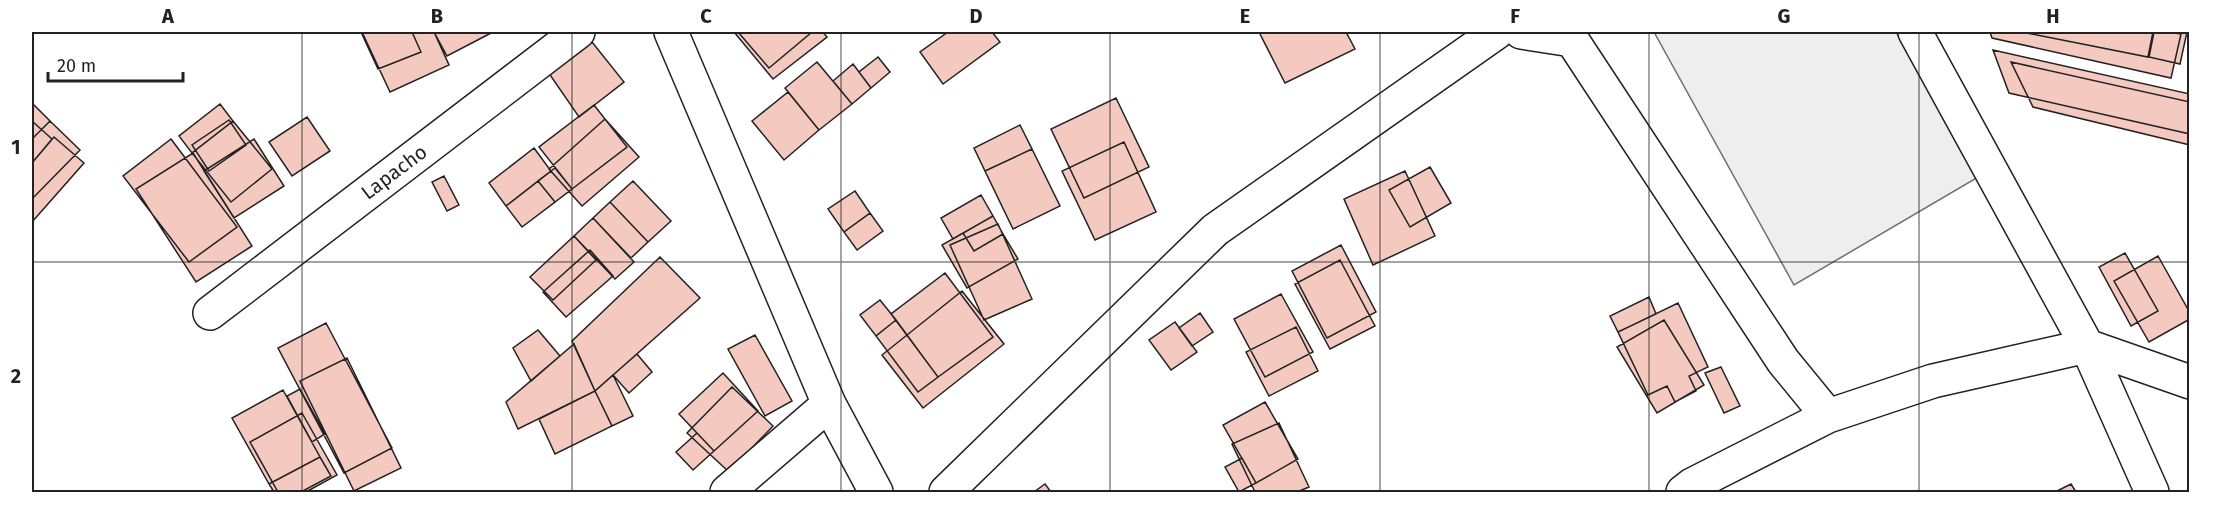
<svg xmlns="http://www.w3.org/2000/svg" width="2221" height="524" font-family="'Fira Sans',sans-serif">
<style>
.green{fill:#eee;stroke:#6f6f6f;stroke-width:1.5}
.building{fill:#f3c9c0;stroke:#222;stroke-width:1.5}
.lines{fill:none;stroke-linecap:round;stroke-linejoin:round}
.minor-casing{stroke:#222;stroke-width:36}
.minor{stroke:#fff;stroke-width:33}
.grid{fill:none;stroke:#222;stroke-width:1.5;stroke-opacity:0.55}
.labels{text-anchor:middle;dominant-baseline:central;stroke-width:4.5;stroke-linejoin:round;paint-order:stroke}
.street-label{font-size:20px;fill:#222;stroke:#fff}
.neatline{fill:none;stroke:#222;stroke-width:2}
.grid-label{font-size:20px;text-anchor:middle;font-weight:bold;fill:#222}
</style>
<rect width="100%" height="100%" fill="#fff"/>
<path class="green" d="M1654,32h242l84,144 -186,109z"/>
<path class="building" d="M361,32h51l9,20 -43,17z
M362,32h72l15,33 -59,27z
M434,32h59l-46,24z
M734,32h89l4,5 -54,42z
M738,32h74l-43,36z
M948,32h44l8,10 -57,42 -23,-32z
M1259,32h87l9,17 -70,34z
M1990,32h178l13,2 -10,44 -179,-40z
M2022,32h131l-5,25z
M2154,32h33l-7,32 -31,-7z
M592,42l32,40 -45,35 -31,-45z
M1993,50l197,44v40l-181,-41z
M878,57l12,15 -19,16 -12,-16z
M817,62l35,42 -33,26 -34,-42z
M2011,62l179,40v43l-157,-38z
M853,64l18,24 -19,16 -19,-23z
M788,92l31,38 -35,30 -32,-39z
M1116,98l33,69 -65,31 -33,-69z
M32,103l18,18 -18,18z
M220,104l13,17 -41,32 -13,-17z
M594,105l33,42 -55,42 -33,-42z
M307,117l23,34 -38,25 -23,-34z
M605,119l34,38 -57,49 -33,-37z
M229,120l17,25 -37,26 -17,-26z
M32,121l20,18 -20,24z
M50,121l30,29 -48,49v-60z
M233,121l39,48 -41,33 -39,-49z
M1020,125l12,24 -47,22 -11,-23z
M54,137l30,26 -52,59v-59z
M171,139l66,88 -48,35 -66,-86z
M254,139l30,47 -50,32 -30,-47z
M1124,142l32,70 -61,28 -33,-69z
M534,148l17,23 -45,35 -17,-23z
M1032,149l28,57 -47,23 -28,-58z
M193,153l59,93 -56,36 -60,-93z
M1430,167l21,36 -41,24 -21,-37z
M555,168l17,21 -17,13 -17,-21z
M1405,171l30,65 -62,29 -29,-66z
M444,176l15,29 -12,6 -15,-29z
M538,181l17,21 -33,25 -16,-21z
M633,181l38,40 -23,21 -38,-40z
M855,191l15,22 -26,19 -16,-23z
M981,195l12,21 -40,23 -12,-21z
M610,202l38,40 -17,16 -38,-40z
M870,213l13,18 -26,19 -13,-18z
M993,216l10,18 -29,17 -11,-18z
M593,218l41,44 -19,17 -41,-43z
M998,224l34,75 -48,21 -34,-75z
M963,233l11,18 29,-17 15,25 -51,29 -25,-43z
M574,236l22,24 -43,40 -23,-23z
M1341,245l35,67 -49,26 -35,-67z
M590,250l23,26 -47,41 -23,-25z
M2125,253l33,58 -27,15 -32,-59z
M2158,256l32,57v6l-41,23 -35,-61z
M660,257l40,41 -105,93 -23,-50z
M1340,260l35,66 -45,23 -35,-65z
M945,273l48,64 -55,40 -47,-63z
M962,291l42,53 -81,64 -41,-53z
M1281,294l32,58 -48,25 -31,-58z
M1649,297l7,17 -38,18 -8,-16z
M880,300l16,20 -20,16 -16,-21z
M1678,303l30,64 -19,9 7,15 -21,11 -8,-16 -19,9 -30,-63z
M1200,313l13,19 -21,14 -13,-18z
M896,320l42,57 -20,15 -42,-56z
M1664,320l40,65 -47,28 -40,-66z
M1175,322l22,30 -26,18 -22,-30z
M326,323l66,125 -48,25 -66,-125z
M1296,327l22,44 -49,25 -23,-44z
M538,330l22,26 -29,25 -18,-33z
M755,335l37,66 -27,15 -37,-67z
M574,344l21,47 -77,38 -12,-27z
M637,354l15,18 -23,21 -16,-18z
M347,358l54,110 -47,23 -54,-110z
M1721,367l19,39 -16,7 -19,-40z
M723,373l35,38 -44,40 -35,-37z
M613,375l20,41 -21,10 -17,-35z
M732,387l41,39 -44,46 -42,-39z
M300,389l25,45 -13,8 -25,-46z
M283,390l37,67 -51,27 -37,-66z
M595,391l17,35 -57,28 -16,-35z
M1265,402l33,57 -42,24 -33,-58z
M302,413l35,62 -31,17h-28l-28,-50z
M1279,423l30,64 -12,5h-42l-23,-48z
M697,433l17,18 -21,19 -17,-18z
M320,457l11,19 -30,16h-27l-5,-8z
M1242,458l14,25 -17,9 -14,-25z
M1045,484l6,8h-17z
M2071,484l5,8h-21z"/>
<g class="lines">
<defs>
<path id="minor" d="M671,32l158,372 47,88
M1521,32l51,8 211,321 45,55
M1915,32l172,314 65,146
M210,313l368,-281
M727,492l102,-88
M946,492l269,-262 282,-198
M1683,492l9,-7 136,-69 105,-35 154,-35 103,36"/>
</defs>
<use href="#minor" class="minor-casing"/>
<use href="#minor" class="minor"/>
</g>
<path class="grid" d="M302,32v460M572,32v460M841,32v460M1110,32v460M1380,32v460M1649,32v460M1919,32v460M32,262h2158"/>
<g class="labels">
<g class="street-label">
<text transform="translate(394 172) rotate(-37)">Lapacho</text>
</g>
</g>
<rect width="2221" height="524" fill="none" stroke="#ffffff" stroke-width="66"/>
<path d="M48 72v9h135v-9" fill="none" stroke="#222222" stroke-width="3"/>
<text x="57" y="72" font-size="18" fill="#222222" stroke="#ffffff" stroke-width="4.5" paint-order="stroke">20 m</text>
<rect x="33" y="33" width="2155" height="458" class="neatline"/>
<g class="grid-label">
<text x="168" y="23">A</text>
<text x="437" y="23">B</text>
<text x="706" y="23">C</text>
<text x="976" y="23">D</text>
<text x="1245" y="23">E</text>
<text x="1515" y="23">F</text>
<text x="1784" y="23">G</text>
<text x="2053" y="23">H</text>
<text x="16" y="154">1</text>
<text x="16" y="383">2</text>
</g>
</svg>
